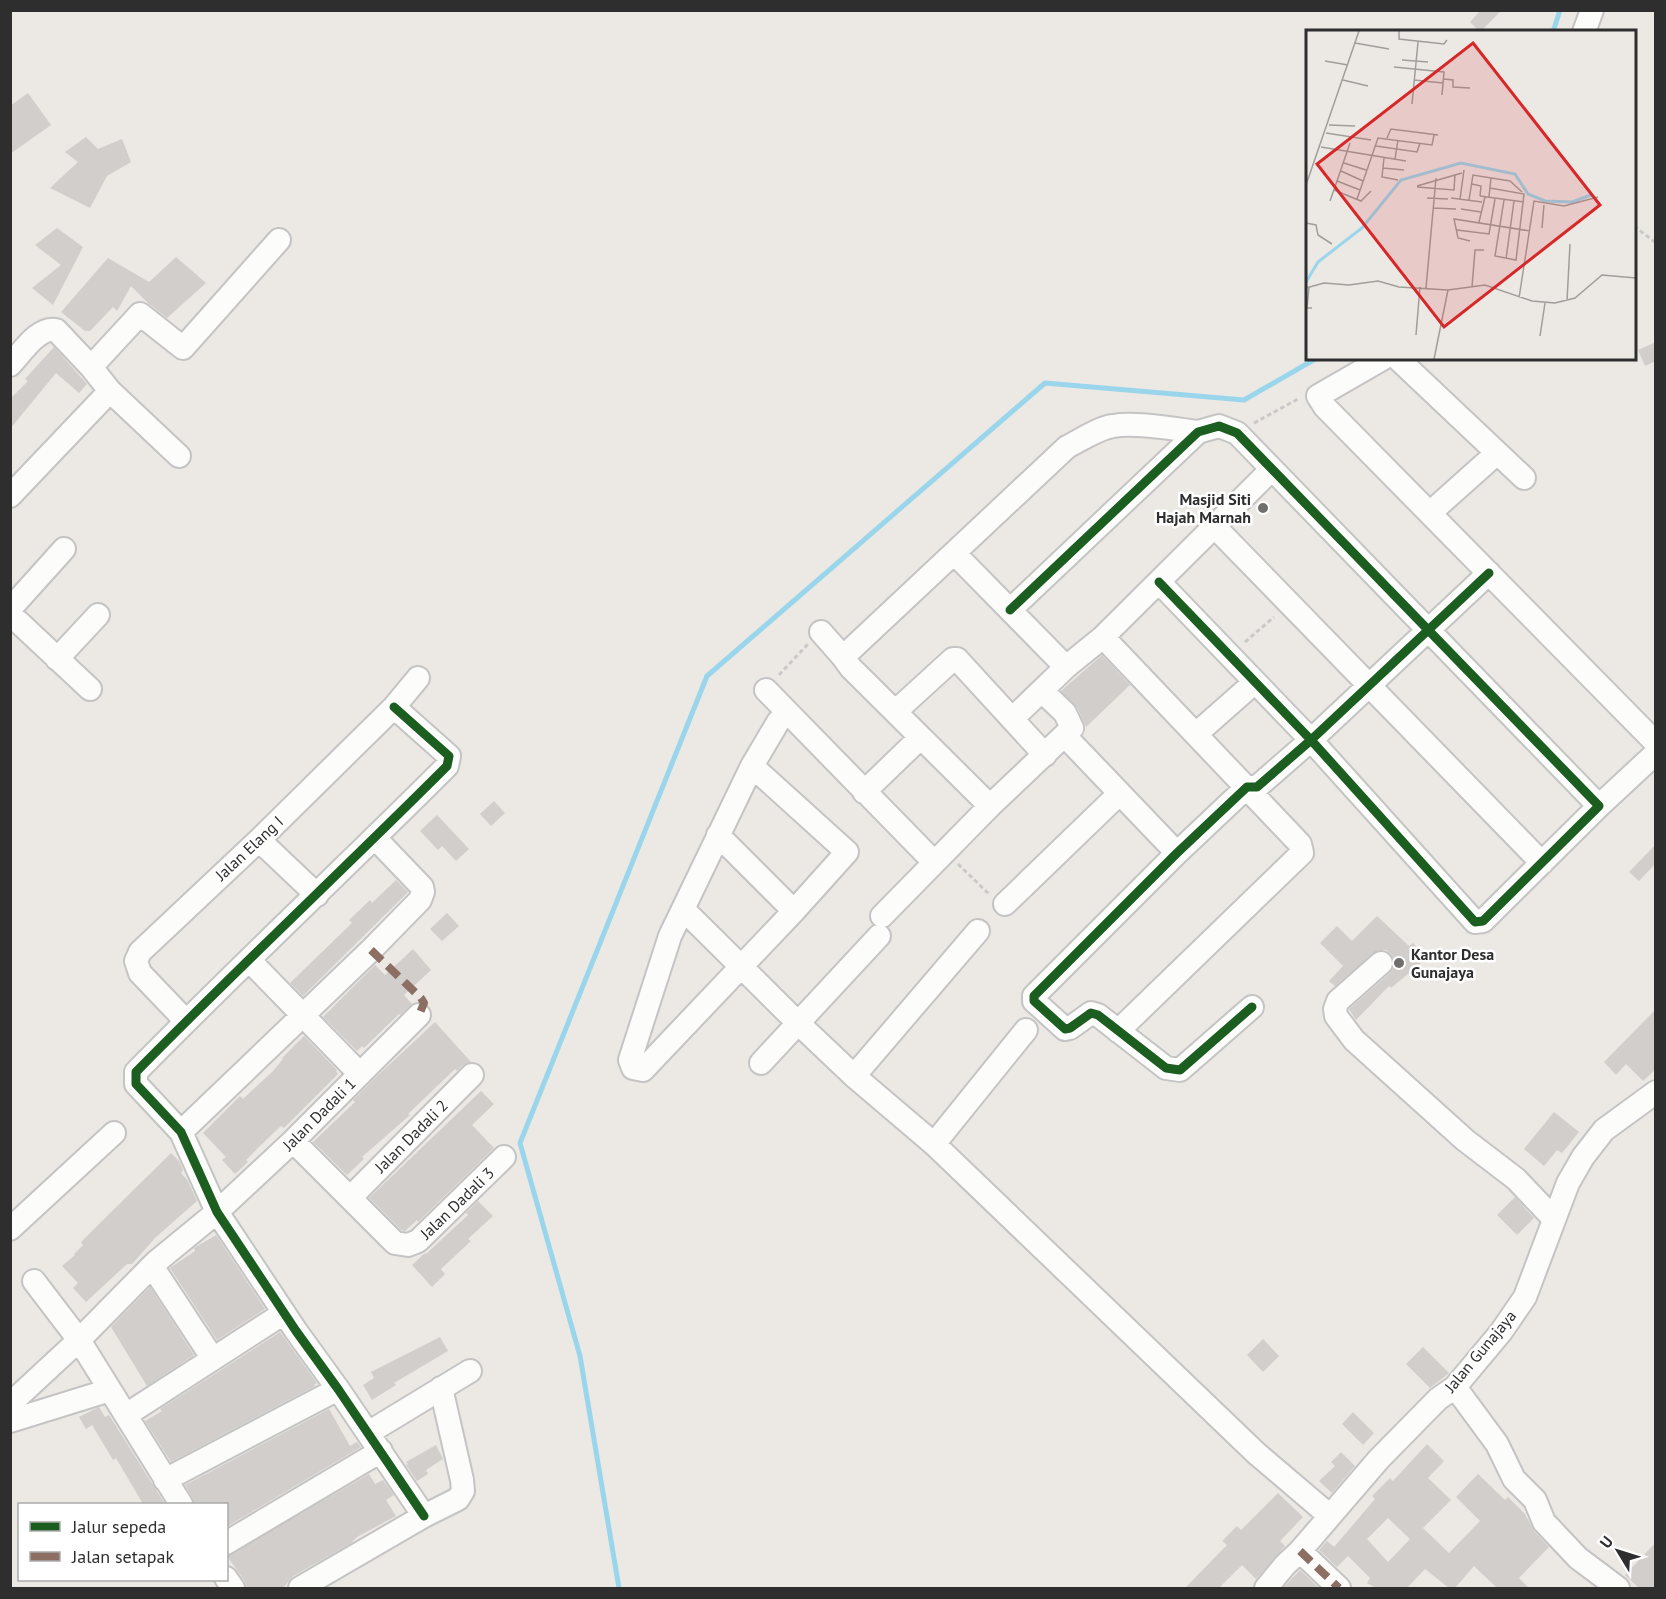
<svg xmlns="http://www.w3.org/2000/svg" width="1666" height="1599" font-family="'PT Sans',sans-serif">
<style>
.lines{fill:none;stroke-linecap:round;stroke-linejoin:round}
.stream{stroke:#99d6ec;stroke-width:5}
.building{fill:#d1cecb;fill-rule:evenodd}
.minor-casing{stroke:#c5c4c5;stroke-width:26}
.path{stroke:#c9c9c8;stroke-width:3;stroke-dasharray:4.5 3;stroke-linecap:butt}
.minor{stroke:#fcfcfb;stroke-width:22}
.quiet{stroke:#8d6e63;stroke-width:8;stroke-dasharray:15 8;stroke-linecap:butt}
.cycleway-casing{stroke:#fff;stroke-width:13}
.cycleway{stroke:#1b5e20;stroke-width:9}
.poi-dot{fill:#706f6e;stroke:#fff;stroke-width:2}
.labels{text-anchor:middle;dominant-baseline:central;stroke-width:5;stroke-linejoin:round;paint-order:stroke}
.poi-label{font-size:16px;font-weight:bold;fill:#2e2e2e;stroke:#fff;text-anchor:end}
.street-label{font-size:16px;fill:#2e2e2e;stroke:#fff}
.inset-river{fill:none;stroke:#99d6ec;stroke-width:3}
.inset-road{fill:none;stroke:#a09e9b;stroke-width:1.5}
.view{fill:#d62828;fill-opacity:0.15;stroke:#d62828;stroke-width:3}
.inset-edge{fill:none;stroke:#2e2e2e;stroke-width:3}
</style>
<rect width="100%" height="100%" fill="#ece8e4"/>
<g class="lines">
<path class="stream" d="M1553,32l7,-22
M619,1588l-39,-232 -60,-213 187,-467 338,-293 199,17 73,-42"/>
</g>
<path class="building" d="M1481,10h21l-22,22 -10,-10z
M28,93l23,32 -41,29v-48z
M86,137l12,12 24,-10 9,23 -24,14 -17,32 -40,-20 28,-26 -13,-10z
M57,228l26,19 -30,58 -21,-17 29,-23 -26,-20z
M176,257l30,26 -39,35 -19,-15 -17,-17 -14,25 -4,-4 -23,24h-5l-24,-19 47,-54 41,24z
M1656,342v19l-11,5 -7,-16z
M54,347l33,37 -8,9 -23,-20 -46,56v-30l18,-18 -3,-2z
M1102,655l28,30 -44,42 -9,-20 -16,-16z
M494,801l11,12 -14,13 -11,-12z
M437,815l32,34 -13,12 -14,-15 -4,4 -18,-19z
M1656,844v19l-17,18 -10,-9z
M396,880l12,12 -105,104 -13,-13 62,-60 -3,-3 21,-20 2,3z
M447,913l12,13 -17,15 -12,-12z
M1377,916l32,30 4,-3 13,16 -35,29 -2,-2 -33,34 -7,-11 41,-36 4,-6v-7l-3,-6 -5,-4h-8l-43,36 -6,-5 14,-15 -23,-23 17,-17 15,15z
M413,949l18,21 -27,25 8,9 -12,11 -1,-1 -35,34 -2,-2 -5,5 -34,-34 52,-52 10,10z
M1656,1009v60l-13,12 -17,-17 -10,11 -12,-13z
M435,1022l36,40 -8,3 -6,6 -2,-2 -47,45 2,1 -48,42 2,2 -17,16 -34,-33 42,-40 -2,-2 21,-21z
M304,1036l33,34 -1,1 2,3 -54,54 -3,-2 -21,20 -14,14 2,2 -13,12 -13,-14 4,-3 -23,-24 37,-37 3,3 30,-28 10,-12 -1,-1z
M481,1091l13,13 -22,21 22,23 -76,74 -1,-2 -12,11 -4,-1 -32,-32z
M1554,1112l25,20 -17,21 -5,-3 -13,16 -20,-17z
M171,1153l8,8 4,9 -2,3 7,8 9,20 -42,37 -23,26h-5l-41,38 -13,-14 5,-5 -16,-17 13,-11 -1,-1 9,-9 -2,-3 13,-13z
M1515,1197l19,21 -17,17 -20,-20z
M478,1201l15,15 -25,23 3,2 -30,28 4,5 -13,13 -20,-22 13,-12 1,1 42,-39 -2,-2z
M216,1235l49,74 -48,31 -47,-72 25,-17 -1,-3z
M150,1287l44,68 -47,31 -36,-59z
M280,1332l37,51 -3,2 1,1 -144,76 -26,-41 17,-10 -2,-2z
M440,1337l8,14 -54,32 2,2 -24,15 -9,-15 11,-7 -3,-6z
M1263,1339l16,17 -16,16 -16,-17z
M1423,1347l26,26 -19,15 -24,-24z
M99,1407l6,10 4,-2 56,89h-22l-27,-46 -3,2 -21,-35 -6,4 -7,-12z
M329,1409l21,37 7,-4 4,5 -135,80v-23h-32l-2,-7 -7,-12z
M1353,1412l21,21 -11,12 -21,-21z
M1427,1444l17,17 -16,17 23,22 -28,28 26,25 31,-32 -24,-24 22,-23 27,26 3,-3 17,17 9,17 15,16 -30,31 10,10h-32l-23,-22 -19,22h-6l-24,-19 -18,19h-31l-9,-5 3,-5 -22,-22 -11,11 -18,-17 8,-9 7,6 41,-48 -3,-3 18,-18 3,3zM1388,1518l22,21 -22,23 -21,-23z
M436,1445l7,14 -17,11 2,4 -11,7 -11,-16 2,-1 -2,-2z
M1341,1452l14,14 -23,27 -13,-12 16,-15 -4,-4z
M369,1474l6,10 8,-4 11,15 -8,5 10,16 -39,21 -7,7 -57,32 -10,12h-36l-3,-8 -17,-24z
M1278,1493l25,24 -23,24 5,5 -29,33 -14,-14 -23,23h-34l42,-43 -5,-4 15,-15 4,4z
M1656,1542v46h-17l-14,-13z
M1300,1570l18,17 -1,1h-34z"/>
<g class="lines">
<defs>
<path id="minor" d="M1584,32l8,-22
M1384,358l-66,38 7,11 331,336
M1397,358l127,120
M10,365c12,-12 27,-38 46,-35l35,37 19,24 69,65
M91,367l49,-53 43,34 96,-108
M10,496l100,-105
M1431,512l66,-59
M1214,526l328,337
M954,553l112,114
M10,609l54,-60
M1010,610l188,-178 21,-6 18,7 35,36 327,337 -116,115 -8,1 -164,-182 -152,-158
M10,614l80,75
M821,632l22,25
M1103,637l197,207 2,9 -184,178
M57,659l41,-44
M766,690l168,172
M394,707l55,49 -2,10c-103,103 -209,202 -311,306v12l45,48 36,80 79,119 42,58 86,127
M896,711l57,-52h4l88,96
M1012,719l54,-52 37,-30 169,-168
M1196,734l59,-52
M1065,736l112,117
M752,766l95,86 -53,59 -151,159 -10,-2 -3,-8 40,-124 82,-170 26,-44
M864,792l56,-54
M990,806l-139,-138 -8,-11 224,-210c14,-7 31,-19 46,-21 23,-4 61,3 85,6
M1599,806l57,-53
M718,835l76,76
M259,840l58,55
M1005,904l114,-110
M683,909l115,114 56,53 80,68 322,309 74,63
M882,916l108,-110 82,-78 -7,-15 -23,-22
M250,961l110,113
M1381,963l-43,38 -3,8 1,7 18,24 111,100 51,39 38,40
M1252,1007l-72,63 -14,-2 -68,-53 -7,-2 -21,15 -5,1 -31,-28v-5l143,-143 70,-66h10l54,-47 178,-167
M186,1021l-46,-48 -4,-12 4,-9 119,-112 135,-133 24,-29
M761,1063l118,-127
M854,1076l124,-145
M181,1132l190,-182 49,-50 3,-8 -1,-5 -47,-49
M293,1141l102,102 13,2 10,-4 86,-84
M934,1144l92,-114
M350,1198l122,-123
M10,1229l104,-96
M152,1266l61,93
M34,1281l45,59 102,164
M1455,1387l42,57 17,35 21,21 9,22 34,36 40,30
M10,1404l69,-64 77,-78 61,-50 76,-71 126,-126
M126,1415l158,-102
M10,1421l100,-31
M368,1433l102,-62
M165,1480l173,-91
M226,1543l155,-92
M1300,1551l39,37
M226,1578l7,10
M300,1588l124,-72 34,-17 5,-8 -1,-11 -21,-92
M1266,1588l19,-23 15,-14 79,-92 59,-60 17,-12 46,-55 24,-35 43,-114 15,-26 21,-27 52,-38"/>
</defs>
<use href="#minor" class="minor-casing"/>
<path class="path" d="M1634,226l22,17
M1254,423l44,-24
M1245,642l29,-25
M779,675l29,-31
M958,864l32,31"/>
<use href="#minor" class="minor"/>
<path class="quiet" d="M371,950l50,48 3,5 -5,12
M1300,1551l39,37"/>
<defs>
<path id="cycleway" d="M1010,610l188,-178 21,-6 18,7 35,36 327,337 -116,115 -8,1 -164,-182 -152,-158
M394,707l55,49 -2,10c-103,103 -209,202 -311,306v12l45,48 36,80 79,119 42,58 86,127
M1252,1007l-72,63 -14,-2 -68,-53 -7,-2 -21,15 -5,1 -31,-28v-5l143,-143 70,-66h10l54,-47 178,-167"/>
</defs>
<use href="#cycleway" class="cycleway-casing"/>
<use href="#cycleway" class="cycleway"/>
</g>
<g class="poi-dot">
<circle cx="1263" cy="508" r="6"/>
<circle cx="1399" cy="963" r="6"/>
</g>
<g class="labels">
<g class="poi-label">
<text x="1251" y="499">Masjid Siti<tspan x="1251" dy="18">Hajah Marnah</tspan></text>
<text x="1411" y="954" text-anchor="start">Kantor Desa<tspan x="1411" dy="18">Gunajaya</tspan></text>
</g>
<g class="street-label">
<text transform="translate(249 848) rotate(-43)">Jalan Elang I</text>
<text transform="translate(319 1114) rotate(-45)">Jalan Dadali 1</text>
<text transform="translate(411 1136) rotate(-45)">Jalan Dadali 2</text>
<text transform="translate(457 1203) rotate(-44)">Jalan Dadali 3</text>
<text transform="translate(1480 1351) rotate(-50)">Jalan Gunajaya</text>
</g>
</g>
<g transform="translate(1306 30)">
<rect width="330" height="330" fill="#ece8e4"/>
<path class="inset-river" d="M0,252l12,-20 44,-34 39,-48 60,-17 54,11 13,20 17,7 27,1 19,-7"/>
<path class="inset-road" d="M93,1v8l45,5 3,-4M49,13l34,6M96,30l26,2M19,31l23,4M88,37l50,5 -2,23M138,49l9,1v7l17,1M37,50l25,6M108,50l29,3M106,74l6,-62M23,95l26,1M20,103l45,7M81,108l4,-9 47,6M44,113l-13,38 23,9M70,116l41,6 3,-9M15,117l85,14M78,128l-2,19 16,3M89,129l3,-19M38,133l22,7M77,138l21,2M35,141l22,10M166,154l9,2 -1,10M0,155l53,-154M111,156l45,-13M111,157l37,3 1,-16M184,158l34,6 -8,66 -21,-4 9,-56M28,160l27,11 10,-10M174,166l44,6M183,167l2,-19M121,168l21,1M145,168l31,4M51,169l21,-61 54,7 2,-10M154,169l4,-29M163,170l4,-25 37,6 12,11M24,171l7,-20M127,178l23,1M155,179l20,3M173,192l6,-25M0,193l10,2 2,10 14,9M236,198l2,-23M151,200l32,4 6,-35M164,211l-12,-3 -4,-19 76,12M200,229l8,-58M3,257l-2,21h5M166,257l3,-37h9M0,258l18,-5 25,2 29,-4 21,6 49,3 37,-5 47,16 23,2 20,-5 27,-23 34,3M120,258l10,-110M213,268l15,-97 30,5 34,-9M261,271l3,-57M110,305l4,-48M234,306l5,-33M128,329l14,-69"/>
<path class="view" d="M167,13l127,162 -156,122 -127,-163z"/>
<rect width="330" height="330" class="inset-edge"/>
</g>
<rect width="1666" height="1599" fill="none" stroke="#2e2e2e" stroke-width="24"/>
<rect x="18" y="1503" width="210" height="78" fill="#ffffff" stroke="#ababab" stroke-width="1.5"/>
<rect x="30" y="1522" width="30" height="9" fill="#1b5e20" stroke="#ababab" stroke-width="1.5"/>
<text x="72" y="1533" font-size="18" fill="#2e2e2e">Jalur sepeda</text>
<rect x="30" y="1552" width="30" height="9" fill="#8d6e63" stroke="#ababab" stroke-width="1.5"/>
<text x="72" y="1563" font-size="18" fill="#2e2e2e">Jalan setapak</text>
<g transform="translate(1618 1551) rotate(308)" stroke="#ffffff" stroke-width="4.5" paint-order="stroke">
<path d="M0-4.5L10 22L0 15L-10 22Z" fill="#2e2e2e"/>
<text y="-9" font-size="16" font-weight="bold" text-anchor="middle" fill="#2e2e2e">U</text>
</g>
</svg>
